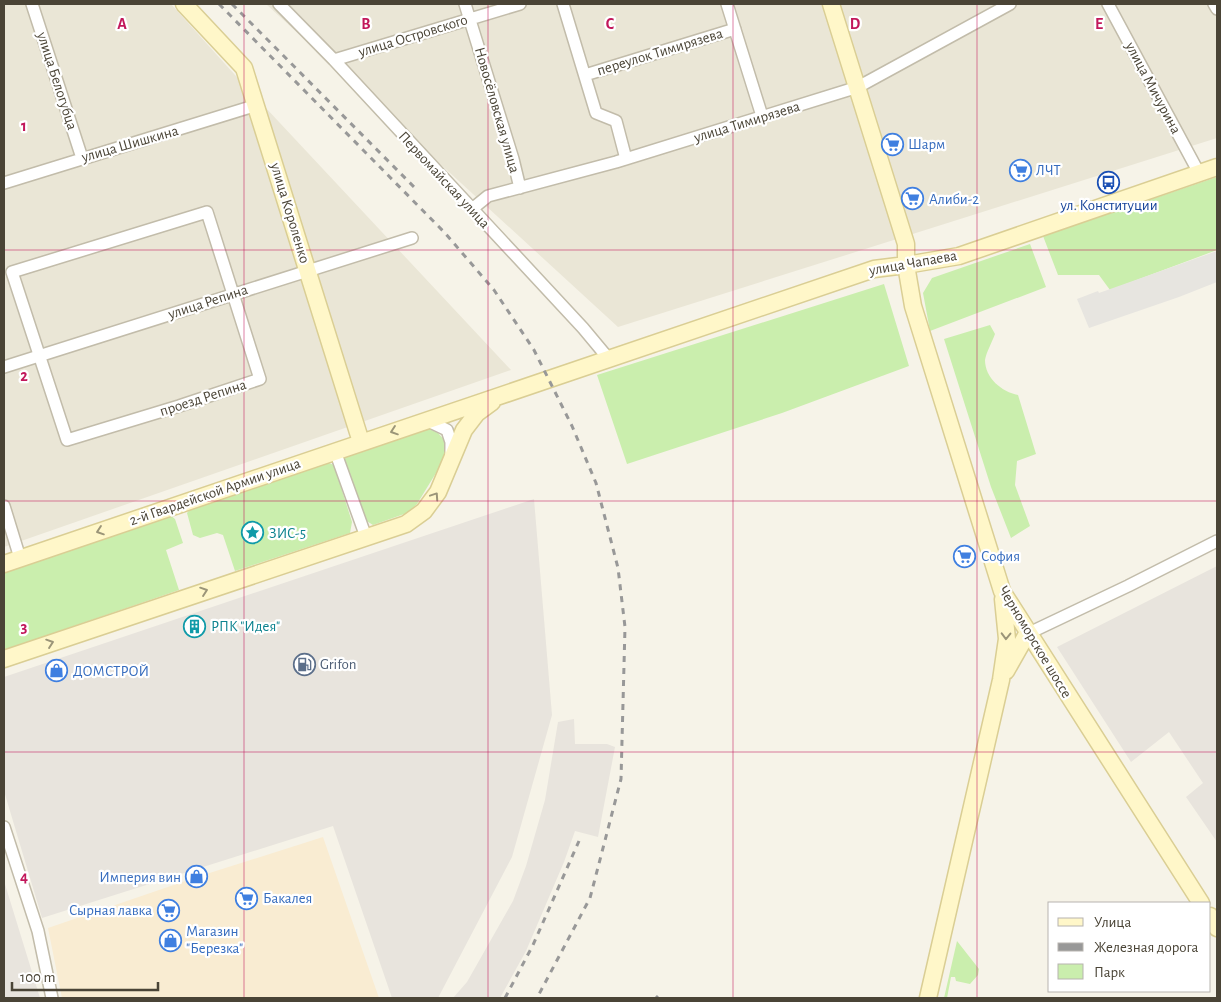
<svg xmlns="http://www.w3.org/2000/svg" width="1221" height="1002" font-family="'Alegreya Sans',sans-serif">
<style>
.residential{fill:#eae6d6}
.commercial{fill:#f9ecd2}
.industrial{fill:#e8e4dd}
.green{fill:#caeead}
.parking{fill:#e7e5e0}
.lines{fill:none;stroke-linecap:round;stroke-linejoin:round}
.street-casing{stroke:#c2bcaa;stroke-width:14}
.secondary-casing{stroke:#dace94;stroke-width:19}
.street{stroke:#fff;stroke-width:11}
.secondary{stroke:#fff7c9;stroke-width:16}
.rail{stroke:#989898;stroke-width:3;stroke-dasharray:6 6;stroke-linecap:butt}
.oneway{stroke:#9b9578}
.grid{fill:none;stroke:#c2185b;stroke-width:1;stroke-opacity:0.55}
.labels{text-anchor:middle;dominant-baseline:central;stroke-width:4.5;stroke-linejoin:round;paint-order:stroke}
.street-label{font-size:15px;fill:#4a4436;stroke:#fff}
.shop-label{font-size:15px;fill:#366cbe;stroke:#fff;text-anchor:start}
.transit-label{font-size:15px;fill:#164399;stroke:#fff}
.culture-label{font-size:15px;fill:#0d838f;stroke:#fff;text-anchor:start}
.service-label{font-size:15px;fill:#4e5e75;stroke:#fff;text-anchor:start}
.grid-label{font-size:16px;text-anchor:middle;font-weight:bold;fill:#c2185b;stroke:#fff;stroke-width:4.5;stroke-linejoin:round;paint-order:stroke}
</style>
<rect width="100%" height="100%" fill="#f6f3e8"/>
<path class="residential" d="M4,4h167l64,71 276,295 -507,177z
M266,4h951v134l-599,189z"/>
<path class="commercial" d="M323,837l56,161h-317l-14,-70 149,-51z"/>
<path class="industrial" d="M534,499l18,216 -40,142 -74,141h-46l-59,-172 -291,92 -38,-127v-114z
M1217,566v276l-31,-45 17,-14 -34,-51 -38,30 -74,-115z
M574,719l1,25h32l8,3 -17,90 -23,-6 -11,31 -38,89 -26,47h-47l14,-16 46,-81 13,-35 19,-66 13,-78z
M4,881l36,117h-36z"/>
<path class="green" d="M1217,177v73l-107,40 -11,-15h-41l-15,-39z
M1030,244l16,43 -116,44 -7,-38 9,-15z
M884,284l25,82 -127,47 -155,51 -30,-89z
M990,325l5,9c-3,8 -9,19 -10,26 0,18 17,32 33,35l18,59 -19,7 -2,24 15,41 -19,12 -20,-51 -47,-148z
M425,427l13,6 8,9 1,13 -30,49 -10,9 -34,12 -11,-7 -19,-56 5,-9z
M326,462l8,3 18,57 -2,11 -115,38 -12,-36 -6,-2 -17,5 -7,-3 -6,-22 5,-6z
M169,514l6,5 8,24 -17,7 13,40 -175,60v-79z
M957,941l22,28 -1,6 -8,9 -14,-3 -1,-4h-4l-4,21h-3z"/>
<path class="parking" d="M1217,251v31l-38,15 -90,31 -12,-29 21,-8 1,2z"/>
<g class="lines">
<defs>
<path id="street" d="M32,4l50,154
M279,4l55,56 249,268 25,30
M465,4l48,155 7,29
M563,4l33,109 20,8 10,38
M727,4l35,112
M1108,4l91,169
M1214,4l3,5
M334,60l186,-56
M585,75l150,-46
M4,183l253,-78
M472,209l16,-13 128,-34 242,-75 152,-83
M207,212l53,167 -81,27 -112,34 -55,-168z
M4,367l408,-129
M426,420l21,10 4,12v13
M335,451l31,86
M4,506l16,52
M1027,634l101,-48 89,-45
M4,827l34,104 14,67"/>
<path id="secondary" d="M184,4l60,64 117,374
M831,4l75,240v21l7,41 89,285 199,312
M4,564l870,-295 32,-4 53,-9 258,-89
M4,659l402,-135 18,-13 14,-19 26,-62 13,-17 15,-11
M1006,671l21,-37
M1210,916l7,12
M928,998l73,-318 6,-41 -4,-40"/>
</defs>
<use href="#street" class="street-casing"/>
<use href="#secondary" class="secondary-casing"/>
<use href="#street" class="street"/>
<use href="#secondary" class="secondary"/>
<path class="rail" d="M219,4l226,229 49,57 40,60 38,76 24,57 22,85 7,59 -4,152 -31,119 -53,100
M232,4l183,184
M505,998l28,-53 46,-104
M656,998l2,-2"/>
</g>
<defs><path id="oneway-chevron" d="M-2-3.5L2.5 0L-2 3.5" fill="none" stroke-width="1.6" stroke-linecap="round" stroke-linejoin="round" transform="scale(1.25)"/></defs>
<g class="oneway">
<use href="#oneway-chevron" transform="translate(394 431) rotate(161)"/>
<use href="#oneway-chevron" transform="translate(435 496) rotate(-56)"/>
<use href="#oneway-chevron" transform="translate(100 531) rotate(161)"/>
<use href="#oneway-chevron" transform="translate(204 591) rotate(-19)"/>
<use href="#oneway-chevron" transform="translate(1006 636) rotate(91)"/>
<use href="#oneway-chevron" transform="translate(50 643) rotate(-19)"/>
</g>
<path class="grid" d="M244,4v994M488,4v994M733,4v994M977,4v994M4,250h1213M4,501h1213M4,752h1213"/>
<defs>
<symbol id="supermarket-ring" viewBox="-11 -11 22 22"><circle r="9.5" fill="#fff" stroke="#3f7fe0" stroke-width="1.5"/><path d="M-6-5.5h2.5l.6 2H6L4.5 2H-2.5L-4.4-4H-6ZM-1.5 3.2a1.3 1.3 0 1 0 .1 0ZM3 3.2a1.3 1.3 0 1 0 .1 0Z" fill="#3f7fe0"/></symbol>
<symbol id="bus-ring" viewBox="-11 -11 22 22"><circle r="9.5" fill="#fff" stroke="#1a4fb4" stroke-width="1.5"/><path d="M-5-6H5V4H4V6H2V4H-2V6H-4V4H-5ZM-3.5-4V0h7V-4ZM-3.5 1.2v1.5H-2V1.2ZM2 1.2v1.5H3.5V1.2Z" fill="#1a4fb4"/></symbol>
<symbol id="sight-ring" viewBox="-11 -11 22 22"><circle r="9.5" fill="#fff" stroke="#0f9aa8" stroke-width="1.5"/><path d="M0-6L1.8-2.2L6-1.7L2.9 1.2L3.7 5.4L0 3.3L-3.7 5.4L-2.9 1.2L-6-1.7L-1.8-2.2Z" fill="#0f9aa8"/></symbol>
<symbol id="building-ring" viewBox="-11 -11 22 22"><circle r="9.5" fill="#fff" stroke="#0f9aa8" stroke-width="1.5"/><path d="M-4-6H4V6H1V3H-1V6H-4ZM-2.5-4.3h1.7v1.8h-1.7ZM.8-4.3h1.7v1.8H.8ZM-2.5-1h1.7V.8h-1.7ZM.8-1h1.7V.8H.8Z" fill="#0f9aa8"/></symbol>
<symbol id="fuel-ring" viewBox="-11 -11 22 22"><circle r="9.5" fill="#fff" stroke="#5c6f8a" stroke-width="1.5"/><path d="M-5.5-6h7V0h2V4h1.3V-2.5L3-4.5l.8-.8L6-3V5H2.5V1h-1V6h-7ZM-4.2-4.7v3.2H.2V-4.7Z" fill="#5c6f8a"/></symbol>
<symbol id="shop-ring" viewBox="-11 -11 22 22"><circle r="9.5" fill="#fff" stroke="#3f7fe0" stroke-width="1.5"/><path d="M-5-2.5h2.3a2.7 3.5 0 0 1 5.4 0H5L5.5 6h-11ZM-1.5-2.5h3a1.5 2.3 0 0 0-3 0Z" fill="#3f7fe0"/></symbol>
</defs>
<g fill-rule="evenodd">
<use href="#supermarket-ring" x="880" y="132" width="25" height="25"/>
<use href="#supermarket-ring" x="1008" y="158" width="25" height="25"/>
<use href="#bus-ring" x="1096" y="170" width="25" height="25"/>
<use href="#supermarket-ring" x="900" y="186" width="25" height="25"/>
<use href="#sight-ring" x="240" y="520" width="25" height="25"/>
<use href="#supermarket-ring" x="952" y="544" width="25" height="25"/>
<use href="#building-ring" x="182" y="614" width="25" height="25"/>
<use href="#fuel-ring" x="292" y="652" width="25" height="25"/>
<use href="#shop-ring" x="44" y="658" width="25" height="25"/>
<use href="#shop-ring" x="184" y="864" width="25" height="25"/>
<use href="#supermarket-ring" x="234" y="886" width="25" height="25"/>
<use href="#supermarket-ring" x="156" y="898" width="25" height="25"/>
<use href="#shop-ring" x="158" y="928" width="25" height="25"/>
</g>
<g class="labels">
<g class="street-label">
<text transform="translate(413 36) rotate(-17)">улица Островского</text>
<text transform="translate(660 52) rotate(-17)">переулок Тимирязева</text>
<text transform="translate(57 81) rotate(72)">улица Белогубца</text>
<text transform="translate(1153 88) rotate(62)">улица Мичурина</text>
<text transform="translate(497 110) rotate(74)">Новосёловская улица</text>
<text transform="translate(747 122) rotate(-17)">улица Тимирязева</text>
<text transform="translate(130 144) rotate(-16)">улица Шишкина</text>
<text transform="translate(444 180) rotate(47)">Первомайская улица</text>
<text transform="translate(290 213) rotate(73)">улица Короленко</text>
<text transform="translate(913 263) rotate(-10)">улица Чапаева</text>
<text transform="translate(208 302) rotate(-18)">улица Репина</text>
<text transform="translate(203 398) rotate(-18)">проезд Репина</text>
<text transform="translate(215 492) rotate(-19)">2-й Гвардейской Армии улица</text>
<text transform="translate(1035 642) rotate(59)">Черноморское шоссе</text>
</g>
<g class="shop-label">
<text x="908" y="144">Шарм</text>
<text x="1036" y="170">ЛЧТ</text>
<text x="929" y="199">Алиби-2</text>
<text x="981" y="556">София</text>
<text x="73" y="671">ДОМСТРОЙ</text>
<text x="181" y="877" text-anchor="end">Империя вин</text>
<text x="263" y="898">Бакалея</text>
<text x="152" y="910" text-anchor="end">Сырная лавка</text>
<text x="186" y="931">Магазин<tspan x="186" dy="17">"Березка"</tspan></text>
</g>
<g class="transit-label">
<text x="1109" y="205">ул. Конституции</text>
</g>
<g class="culture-label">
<text x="269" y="533">ЗИС-5</text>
<text x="211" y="626">РПК "Идея"</text>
</g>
<g class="service-label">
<text x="320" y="664">Grifon</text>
</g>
</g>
<g class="grid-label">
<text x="122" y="29">A</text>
<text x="366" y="29">B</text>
<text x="610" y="29">C</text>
<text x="855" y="29">D</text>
<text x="1099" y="29">E</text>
<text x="24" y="131">1</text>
<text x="24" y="381">2</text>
<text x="24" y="632">3</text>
<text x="24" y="882">4</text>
</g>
<rect width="1221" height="1002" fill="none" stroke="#4a4436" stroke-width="10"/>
<rect x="1048" y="902" width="162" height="90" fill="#ffffff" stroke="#b7b4af"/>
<rect x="1058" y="918" width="25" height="8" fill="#fff7c9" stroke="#b7b4af"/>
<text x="1094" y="927" font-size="15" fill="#4a4436">Улица</text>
<rect x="1058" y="943" width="25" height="8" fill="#989898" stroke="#b7b4af"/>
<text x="1094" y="952" font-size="15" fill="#4a4436">Железная дорога</text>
<rect x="1058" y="964" width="25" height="15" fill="#caeead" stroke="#b7b4af"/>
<text x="1094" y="977" font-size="15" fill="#4a4436">Парк</text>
<path d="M12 982v8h146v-8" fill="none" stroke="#4a4436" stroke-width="2.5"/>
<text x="20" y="982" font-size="15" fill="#4a4436" stroke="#ffffff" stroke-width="4" paint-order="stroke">100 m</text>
</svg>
